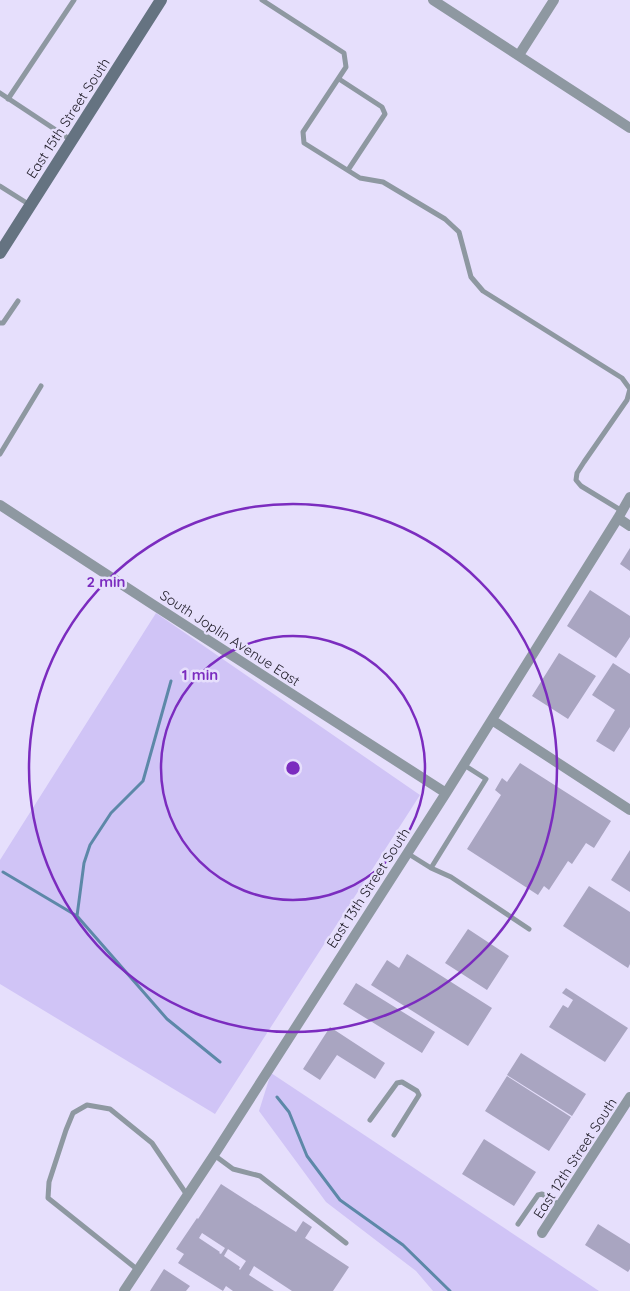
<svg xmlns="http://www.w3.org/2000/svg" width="630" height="1291" font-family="Quicksand,sans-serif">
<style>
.green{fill:#d0c4f6}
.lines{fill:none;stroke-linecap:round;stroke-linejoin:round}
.stream{stroke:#5d88a8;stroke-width:3}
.building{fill:#a9a5c1;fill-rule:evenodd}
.service{stroke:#8e98a1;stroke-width:5}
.minor{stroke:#8e98a1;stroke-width:10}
.secondary{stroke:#657381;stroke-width:12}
.ring{fill:none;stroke:#7b2cbf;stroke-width:2.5}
.labels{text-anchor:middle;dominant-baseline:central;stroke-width:5;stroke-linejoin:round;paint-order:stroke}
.street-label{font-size:14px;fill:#1f1c27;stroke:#e6dffc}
.centre{fill:#7b2cbf;stroke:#e6dffc;stroke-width:2.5}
.ring-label{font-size:15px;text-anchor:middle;font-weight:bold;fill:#7b2cbf;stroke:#e6dffc;stroke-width:5;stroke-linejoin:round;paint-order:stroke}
</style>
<rect width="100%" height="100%" fill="#e6dffc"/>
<path class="green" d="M156,613l264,182 -205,319 -215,-130v-124z
M271,1073l328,218h-166l-17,-20 -90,-69 -67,-91z"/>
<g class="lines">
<path class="stream" d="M3,872l74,44 90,103 53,43
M77,916l7,-53 6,-18 21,-32 32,-32 28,-100
M277,1097l12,15 18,44 33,44 63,45 47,46"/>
</g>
<path class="building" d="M630,548v23l-10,-7z
M590,590l40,26v21l-14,21 -49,-32z
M559,653l37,23 -28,43 -36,-23z
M613,663l17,11v53l-16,25 -18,-11 19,-31 -23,-15z
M520,763l91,58 -17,27 -8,-5 -14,21 -4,-3 -19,29 -5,-4 -6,9 -71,-46 34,-54 -6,-5 7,-12 5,4z
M630,850v42l-19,-12z
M589,886l41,26v52l-2,4 -65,-42z
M468,929l41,27 -22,34 -42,-27z
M407,954l85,54 -24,38 -97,-61 16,-25 12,8z
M356,983l79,49 -13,21 -79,-49z
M566,988l62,40 -23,34 -56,-35 14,-22 5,3 5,-8 -11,-7z
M330,1027l55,36 -10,16 -38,-24 -17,25 -17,-11z
M521,1053l65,41 -14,22 -65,-41z
M507,1076l64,41 -22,34 -64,-40z
M484,1139l52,33 -22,34 -52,-32z
M221,1184l75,48 7,-11 9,6 -7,11 44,29 -16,24h-41l-38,-25 -5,9 25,16h-41l-7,-5 -3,5 -45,-28 6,-9 -8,-5 21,-31 1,1zM202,1233l23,15 -4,6 -2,-1 1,-1 -21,-14zM228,1249l18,12 -6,9 -1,-1 1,-2 -16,-11z
M598,1224l32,20v25l-2,3 -43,-27z
M164,1269l26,17 -4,5h-36z"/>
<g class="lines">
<path class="service" d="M262,0l82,53 2,14 -43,65 1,11 56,35 23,4 62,37 14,13 12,45 12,14 139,87 8,11 -3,11 -43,62 -7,11 -1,7 5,6 41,25
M339,79l43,28 3,7 -37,56
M0,93l71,47
M8,99l66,-99
M0,186l30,19
M0,323h3l15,-22
M0,454l41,-68
M407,853l24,15 55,-89 -22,-14
M431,868l20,9 78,52
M370,1120l27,-37 5,-1 15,9 2,4 -25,40
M214,1155l19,14 27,7 86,67
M518,1224l20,-29 4,-1 18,11
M138,1270l-90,-72 1,-16 17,-52 7,-17 14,-8 23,4 42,34 35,52"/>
<path class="minor" d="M433,0l197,128
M519,55l35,-55
M0,505l152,99 294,189
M618,518l12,8
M492,720l138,90
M542,1233l88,-136
M124,1291l90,-136 232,-362 172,-275 12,-21"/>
<path class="secondary" d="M0,253l161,-253"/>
</g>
<g class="ring">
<circle cx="293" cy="768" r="132"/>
<circle cx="293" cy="768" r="264"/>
</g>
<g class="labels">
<g class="street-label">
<text transform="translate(68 118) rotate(-57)">East 15th Street South</text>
<text transform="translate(230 638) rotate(33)">South Joplin Avenue East</text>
<text transform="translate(368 888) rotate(-57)">East 13th Street South</text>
<text transform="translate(575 1158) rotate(-57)">East 12th Street South</text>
</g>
</g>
<circle cx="293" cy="768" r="8" class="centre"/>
<g class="ring-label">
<text x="106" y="587">2 min</text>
<text x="200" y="680">1 min</text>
</g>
</svg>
